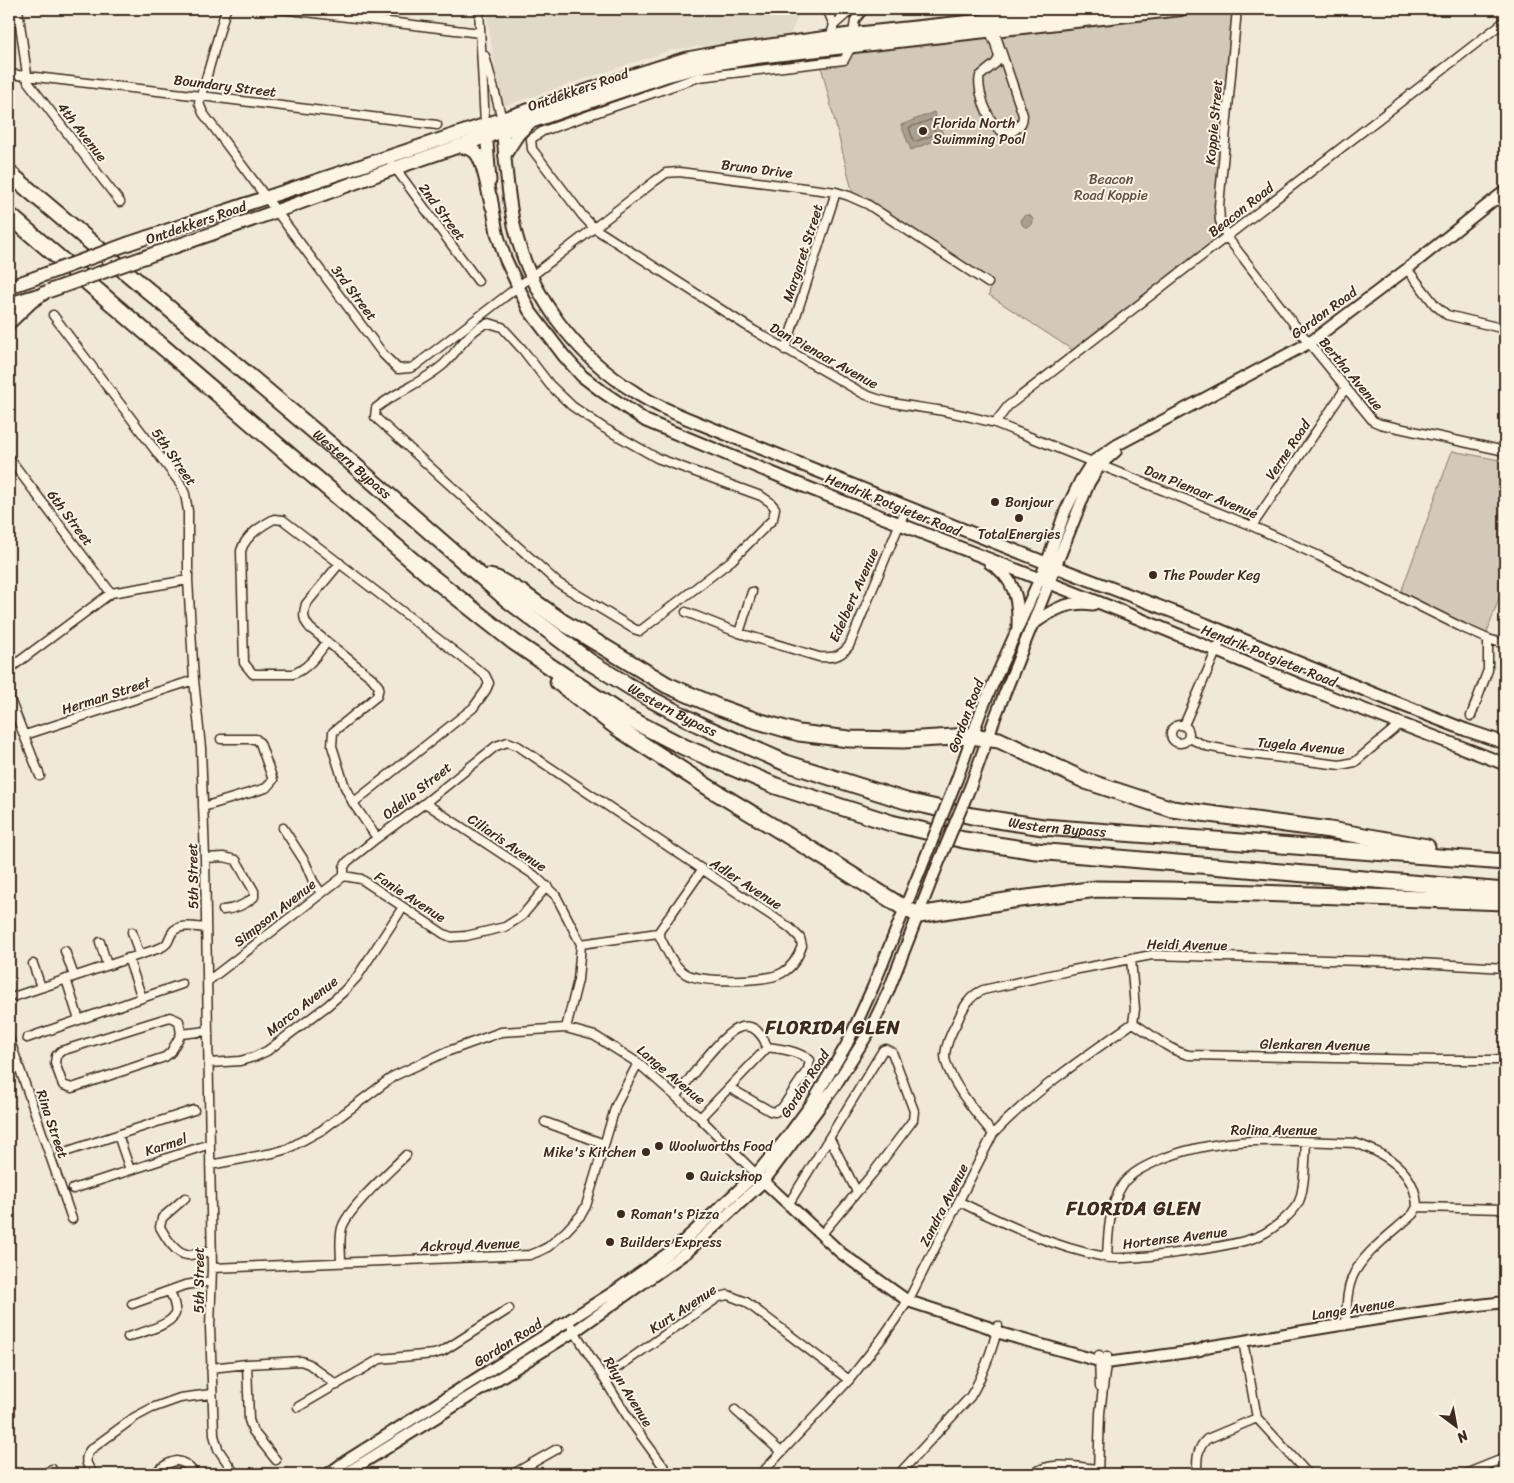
<svg xmlns="http://www.w3.org/2000/svg" width="1514" height="1483" font-family="Sriracha,sans-serif">
<style>
.built{fill:#e1d9c9}
.green{fill:#d2c9ba;stroke:#867a6c}
.water{fill:#aaa091;stroke:#7e7163}
.lines{fill:none;stroke-linecap:round;stroke-linejoin:round}
.shore{stroke:#67594c;stroke-width:1}
.minor-casing{stroke:#3b2a1e;stroke-width:11}
.tertiary-casing{stroke:#3b2a1e;stroke-width:14}
.secondary-casing{stroke:#3b2a1e;stroke-width:15}
.primary-casing{stroke:#3b2a1e;stroke-width:16}
.motorway-casing{stroke:#3b2a1e;stroke-width:19}
.minor{stroke:#fcf5e5;stroke-width:8}
.tertiary{stroke:#fcf5e5;stroke-width:10}
.secondary{stroke:#fcf5e5;stroke-width:11}
.primary{stroke:#fcf5e5;stroke-width:12}
.motorway{stroke:#fcf5e5;stroke-width:15}
.tertiary-bridge-casing{stroke:#3b2a1e;stroke-width:14;stroke-linecap:butt}
.primary-bridge-casing{stroke:#3b2a1e;stroke-width:16;stroke-linecap:butt}
.tertiary-bridge{stroke:#fcf5e5;stroke-width:10}
.primary-bridge{stroke:#fcf5e5;stroke-width:12}
.poi-dot{fill:#3b2a1e;stroke:#fcf5e5;stroke-width:2}
.labels{text-anchor:middle;dominant-baseline:central;stroke-width:4;stroke-linejoin:round;paint-order:stroke}
.street-label{font-size:14px;fill:#3b2a1e;stroke:#fcf5e5}
.poi-label{font-size:14px;fill:#3b2a1e;stroke:#fcf5e5;text-anchor:start}
.park-label{font-size:14px;fill:#615245;stroke:#fcf5e5}
.district-label{font-size:19px;font-weight:bold;letter-spacing:1px;fill:#3b2a1e;stroke:#fcf5e5}
</style>
<rect width="100%" height="100%" fill="#f0e9d9"/>
<filter id="ink" filterUnits="userSpaceOnUse"><feTurbulence type="fractalNoise" baseFrequency=".02" numOctaves="2"/><feDisplacementMap in="SourceGraphic" scale="10" xChannelSelector="R" yChannelSelector="G"/><feConvolveMatrix kernelMatrix="1 2 1 2 8 2 1 2 1" color-interpolation-filters="sRGB"/></filter>
<g filter="url(#ink)">
<path class="built" d="M487,9h315l-13,27 -118,14 -170,57 -13,-83z"/>
<path class="green" d="M1213,9h21l-17,198 7,29 -150,115 -85,-56 2,-11 -138,-90 -32,-128 20,-2 11,-13z
M1452,451l53,10v138l-6,-1 -15,43 -85,-43z"/>
<path class="water" d="M934,112l10,25 -33,13 -10,-25z
M1021 221a6 6 0 1 1 12 0a6 6 0 1 1-12 0Z"/>
<g class="lines">
<path class="shore" d="M931,120l5,14 -22,8 -5,-14z"/>
<defs>
<path id="minor" d="M18,9l10,73 92,120
M226,9l-27,94 4,10 180,241 15,15 12,-1 5,-2 240,-185 11,-8 13,-1 157,20 13,4 18,8 121,79
M281,9l199,24
M479,9l6,115
M827,9l7,16
M864,9l-9,11 -4,27 -7,13 -145,17 -156,54 -12,8 1,10 50,66 12,13 159,102 111,64c23,10 48,12 73,16 20,3 39,8 58,13l257,103 67,30 144,72 25,11 17,5
M1237,9l-18,197 1,15 7,16 74,96 72,88 7,3 125,27
M989,30l6,13 4,14 -3,6 -16,13c-5,14 15,72 36,53 5,-3 7,-9 7,-14l-29,-85
M829,41l5,-16 18,-16
M485,56l17,63
M9,74l192,22 236,29
M393,165l85,116
M1494,200l11,3
M1407,269l28,36 12,10 58,14
M53,315l127,168 5,11 3,17v69l6,100 7,68 4,110 7,410 -2,59 4,108 4,14 17,25
M489,323l13,4 21,23 27,35 22,21 32,22 53,30 104,38 9,6 5,6 -2,11 -41,41 -92,71 -6,-2 -76,-46 -183,-166 1,-9c21,-17 48,-26 68,-44 14,-13 26,-36 45,-41z
M785,350l51,-158
M995,423l13,-17 497,-385
M9,458l102,135
M1252,526l93,-137
M340,563l-34,41c-3,10 -3,16 4,24l62,50 7,9 -2,9 -44,36 -1,14 13,41 8,16 24,35
M686,612l53,21 80,24c14,1 21,0 30,-11l58,-140
M739,633l13,-41
M327,642c-9,12 -19,27 -34,32h-40l-9,-11 -3,-112c4,-15 20,-25 33,-32l9,1 202,155 4,8 -3,7 -13,18 -120,95
M9,669l102,-76 77,-13
M9,697l31,79
M1471,716l17,-46v-31
M1171 734a9 9 0 1 1 18 0a9 9 0 1 1-18 0Z
M1184,725l40,-92
M25,735l169,-55
M1189,738l17,8 36,7 98,12 15,-3 45,-38
M425,803l109,72 22,21 25,48 -3,36 -12,48
M203,807l63,-19 7,-8 -13,-37 -4,-4h-35
M283,828l22,34 8,19 8,12
M205,858l19,-1 12,3 18,31v6c-9,8 -19,12 -31,13
M344,876v-9l3,-5 30,-24 48,-35 71,-57 12,-4 10,4 272,182 10,10 2,8c-4,11 -9,21 -20,27 -15,9 -81,10 -96,1 -14,-8 -21,-28 -28,-41
M132,932l7,22
M100,942l7,23
M581,944l77,-11 44,-63
M65,951l9,25
M128,958l14,40
M33,964l8,23
M66,979l13,41
M208,981l136,-105 17,3 83,55 7,3 15,-1 39,-9 17,-11 25,-30
M16,996l144,-48c10,-5 7,-7 12,-15 5,-10 24,-6 34,-5
M1133,1023c19,11 34,27 56,32l245,5h71
M181,1034l-10,18 -6,5 -93,31 -9,-3 -8,-22 1,-7 5,-5 109,-34 9,4 2,13 26,-3
M9,1038l63,181
M27,1038l155,-54
M209,1063l31,-2 14,-4 13,-6 60,-45 16,-14 14,-15 46,-70
M730,1088l40,23 5,1 7,-4 26,-39 2,-9c-13,-9 -27,-11 -43,-13
M677,1096c11,-16 43,-59 59,-67 8,-4 17,-3 22,3 5,5 9,10 8,17l-66,69
M545,1122l59,22
M993,1134c-14,-17 -48,-58 -48,-79 1,-11 7,-24 12,-33 6,-14 12,-26 26,-32l85,-19 84,-16 249,7 104,6
M118,1135l12,35
M830,1139l27,53
M62,1153l132,-43
M210,1165l63,-12 14,-4 35,-19 72,-54 52,-24 55,-20 65,-4 29,8 43,27 62,55 56,56
M73,1189l137,-45
M185,1198l-23,20 -2,9c5,9 15,27 27,28 8,0 17,-3 25,-4
M960,1202c47,23 93,45 145,55 23,5 133,-11 154,-21 13,-6 30,-19 38,-31 8,-10 8,-49 9,-63
M788,1205l95,-155 3,-1 6,3 22,59 -1,9 -40,53 -52,62
M1417,1207l88,2
M1107,1258c1,-24 2,-53 16,-74 8,-11 21,-17 34,-23 64,-27 130,-20 198,-18 30,10 61,28 62,64
M341,1262c0,-11 -2,-23 1,-34 6,-20 48,-57 64,-73
M212,1268l318,-13 10,-4 8,-4 18,-16 15,-16 5,-9 30,-101 22,-42
M132,1304l53,-19 26,-4
M568,1321l63,101 38,52
M1346,1324c1,-16 0,-31 6,-46 10,-25 42,-46 61,-64l4,-7
M128,1337c11,-4 42,-11 47,-23 2,-6 -3,-17 -5,-23
M1243,1341l14,77 51,56
M1099,1355l1,32
M247,1364l2,56 4,11 23,29
M211,1368l36,-4 54,-3 8,3 28,21
M604,1377l115,-80 9,-2 18,7 103,78
M298,1407l82,-48 54,-5 9,-3 66,-42
M735,1410l46,42
M45,1474l7,-5
M93,1474c-6,-9 -10,-14 -3,-24l45,-33 17,-9 28,-10 31,-4
M153,1474c18,-13 26,-21 42,0
M513,1474l44,-25
M761,1474l88,-94 34,-43 25,-36 85,-167c41,-43 91,-77 140,-111l2,-14 -4,-51
M899,1474l71,-77c12,-19 23,-49 28,-71
M1033,1474c18,-14 44,-7 65,-5
M1098,1474l2,-61 7,-57
M1197,1474c0,-13 -1,-25 10,-35l50,-21
M1465,1474l40,-16"/>
<path id="tertiary" d="M957,779l24,-68 66,-149 18,-50 15,-31 12,-19 25,-17 192,-102 98,-74 98,-78
M971,785l25,-70 93,-232 11,-18 16,-14
M759,1177l82,76 67,48 80,26 8,5 110,31 82,-11 12,-2 6,-3c100,-16 199,-34 299,-45
M328,1474l18,-13 266,-168 66,-47 78,-72 31,-37 25,-34 35,-59 26,-57 49,-121
M345,1474l230,-143 112,-79 77,-71 69,-92 36,-57 19,-40 48,-123"/>
<path id="secondary" d="M502,123c3,34 5,69 12,102 15,70 62,131 122,168 20,13 43,22 65,31l355,143 149,57 167,69 94,37 39,13
M486,130l4,51
M491,197l6,36 8,25 24,52 35,46 18,20 21,16 43,29 155,64 322,127 179,74 203,78
M990,563c24,14 29,36 28,63
M1034,623c19,-13 35,-23 59,-19"/>
<path id="primary" d="M459,146c6,2 12,2 16,6 9,8 13,41 17,54
M505,154l13,-20 10,-10
M130,243l501,-167 54,-17 37,-7 132,-18 235,-25
M145,257l132,-46 118,-43 270,-92 42,-11 50,-8 424,-48
M9,287l26,-9
M9,304l26,-8
M9,323l23,-22 12,-8"/>
<g id="motorway">
<path id="s1" d="M9,173l337,285 162,142 82,62 55,34 57,30 84,37 120,38 66,15 71,11 462,35"/>
<path d="M9,215l419,359 86,68 110,74 60,31 92,39 115,37 73,17 72,11 469,40"/>
<path d="M489,577l8,2 25,14 42,30 103,62 51,22 33,12 48,14 50,6 54,1 68,-4 28,4 87,41 86,28 158,21 97,17"/>
<path d="M558,682l61,47 92,60 109,66 84,53 15,7 93,-15 85,-11 73,1 335,12"/>
</g>
</defs>
<use href="#minor" class="minor-casing"/>
<use href="#tertiary" class="tertiary-casing"/>
<use href="#secondary" class="secondary-casing"/>
<use href="#primary" class="primary-casing"/>
<use href="#motorway" class="motorway-casing"/>
<use href="#minor" class="minor"/>
<use href="#tertiary" class="tertiary"/>
<use href="#secondary" class="secondary"/>
<use href="#primary" class="primary"/>
<use href="#motorway" class="motorway"/>
<defs>
<path id="tertiary-bridge" d="M922,866l35,-87
M936,869l35,-84"/>
<path id="primary-bridge" d="M35,278l95,-35
M49,291l96,-34"/>
</defs>
<use href="#tertiary-bridge" class="tertiary-bridge-casing"/>
<use href="#primary-bridge" class="primary-bridge-casing"/>
<use href="#tertiary-bridge" class="tertiary-bridge"/>
<use href="#primary-bridge" class="primary-bridge"/>
</g>
</g>
<g class="poi-dot">
<circle cx="923" cy="131" r="5"/>
<circle cx="995" cy="502" r="5"/>
<circle cx="1019" cy="518" r="5"/>
<circle cx="1153" cy="575" r="5"/>
<circle cx="659" cy="1146" r="5"/>
<circle cx="646" cy="1152" r="5"/>
<circle cx="690" cy="1176" r="5"/>
<circle cx="621" cy="1214" r="5"/>
<circle cx="610" cy="1242" r="5"/>
</g>
<g class="labels">
<g class="street-label">
<text transform="translate(225 86) rotate(7)">Boundary Street</text>
<text transform="translate(578 90) rotate(-19)">Ontdekkers Road</text>
<text transform="translate(1214 122) rotate(-85)">Koppie Street</text>
<text transform="translate(82 132) rotate(52)">4th Avenue</text>
<text transform="translate(757 169) rotate(7)">Bruno Drive</text>
<text transform="translate(1241 210) rotate(-38)">Beacon Road</text>
<text transform="translate(442 212) rotate(53)">2nd Street</text>
<text transform="translate(196 223) rotate(-19)">Ontdekkers Road</text>
<text transform="translate(803 253) rotate(-72)">Margaret Street</text>
<text transform="translate(354 293) rotate(53)">3rd Street</text>
<text transform="translate(1324 313) rotate(-36)">Gordon Road</text>
<text transform="translate(824 356) rotate(29)">Dan Pienaar Avenue</text>
<text transform="translate(1351 374) rotate(50)">Bertha Avenue</text>
<text transform="translate(1288 450) rotate(-56)">Verne Road</text>
<text transform="translate(174 457) rotate(55)">5th Street</text>
<text stroke="none"><textPath href="#s1" startOffset="450">Western Bypass</textPath></text>
<text transform="translate(1201 492) rotate(22)">Dan Pienaar Avenue</text>
<text transform="translate(893 505) rotate(22)">Hendrik Potgieter Road</text>
<text transform="translate(70 518) rotate(53)">6th Street</text>
<text transform="translate(854 595) rotate(-66)">Edelbert Avenue</text>
<text transform="translate(1269 656) rotate(22)">Hendrik Potgieter Road</text>
<text transform="translate(106 696) rotate(-18)">Herman Street</text>
<text stroke="none"><textPath href="#s1" startOffset="855">Western Bypass</textPath></text>
<text transform="translate(966 716) rotate(-69)">Gordon Road</text>
<text transform="translate(1301 746) rotate(5)">Tugela Avenue</text>
<text transform="translate(417 791) rotate(-38)">Odelia Street</text>
<text stroke="none"><textPath href="#s1" startOffset="1260">Western Bypass</textPath></text>
<text transform="translate(507 843) rotate(34)">Ciliaris Avenue</text>
<text transform="translate(193 876) rotate(-91)">5th Street</text>
<text transform="translate(746 884) rotate(33)">Adler Avenue</text>
<text transform="translate(410 897) rotate(33)">Fanie Avenue</text>
<text transform="translate(275 913) rotate(-38)">Simpson Avenue</text>
<text transform="translate(1187 945) rotate(1)">Heidi Avenue</text>
<text transform="translate(302 1006) rotate(-38)">Marco Avenue</text>
<text transform="translate(1315 1045) rotate(1)">Glenkaren Avenue</text>
<text transform="translate(671 1075) rotate(40)">Lange Avenue</text>
<text transform="translate(805 1084) rotate(-57)">Gordon Road</text>
<text transform="translate(52 1124) rotate(71)">Rina Street</text>
<text x="1274" y="1130">Rolina Avenue</text>
<text transform="translate(166 1145) rotate(-18)">Karmel</text>
<text transform="translate(944 1205) rotate(-63)">Zandra Avenue</text>
<text transform="translate(1175 1238) rotate(-7)">Hortense Avenue</text>
<text transform="translate(470 1245) rotate(-2)">Ackroyd Avenue</text>
<text transform="translate(199 1280) rotate(-90)">5th Street</text>
<text transform="translate(683 1309) rotate(-33)">Kurt Avenue</text>
<text transform="translate(1353 1309) rotate(-9)">Lange Avenue</text>
<text transform="translate(508 1343) rotate(-32)">Gordon Road</text>
<text transform="translate(628 1392) rotate(58)">Rhyn Avenue</text>
</g>
<g class="poi-label">
<text x="933" y="123">Florida North<tspan x="933" dy="16">Swimming Pool</tspan></text>
<text x="1005" y="502">Bonjour</text>
<text x="1019" y="534" text-anchor="middle">TotalEnergies</text>
<text x="1163" y="575">The Powder Keg</text>
<text x="669" y="1146">Woolworths Food</text>
<text x="636" y="1152" text-anchor="end">Mike's Kitchen</text>
<text x="700" y="1176">Quickshop</text>
<text x="631" y="1214">Roman's Pizza</text>
<text x="620" y="1242">Builders Express</text>
</g>
<g class="park-label">
<text x="1111" y="179">Beacon<tspan x="1111" dy="16">Road Koppie</tspan></text>
</g>
<g class="district-label">
<text x="833" y="1027">FLORIDA GLEN</text>
<text x="1134" y="1208">FLORIDA GLEN</text>
</g>
</g>
<rect width="1514" height="1483" fill="none" stroke="#fcf5e5" stroke-width="30"/>
<rect x="15" y="15" width="1484" height="1453" fill="none" stroke="#3b2a1e" stroke-width="2" filter="url(#ink)"/>
<g transform="translate(1456 1426) rotate(148)" stroke="#fcf5e5" stroke-width="4" paint-order="stroke">
<path d="M0-4L9 19L0 12L-9 19Z" fill="#3b2a1e"/>
<text y="-8" font-size="14" font-weight="bold" text-anchor="middle" fill="#3b2a1e">N</text>
</g>
</svg>
